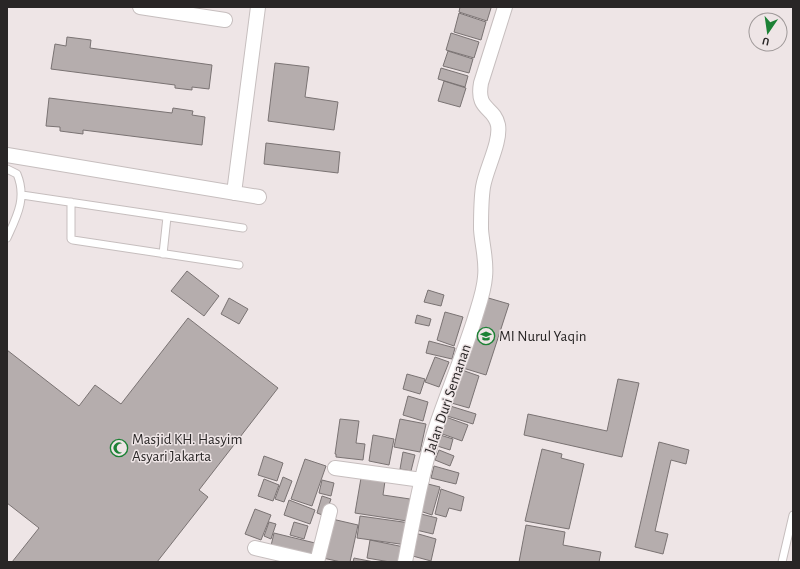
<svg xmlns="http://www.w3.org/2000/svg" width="800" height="569" font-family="'Alegreya Sans',sans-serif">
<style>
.building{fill:#b5adad;stroke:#7a7373}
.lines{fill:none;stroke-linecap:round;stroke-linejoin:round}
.service-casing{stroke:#c6bebe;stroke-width:9}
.minor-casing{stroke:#c6bebe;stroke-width:16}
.service{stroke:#fff;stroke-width:7}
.minor{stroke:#fff;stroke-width:14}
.labels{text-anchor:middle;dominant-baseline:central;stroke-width:3;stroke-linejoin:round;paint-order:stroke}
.poi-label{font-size:15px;fill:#292626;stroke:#eee5e6;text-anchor:start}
.street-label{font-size:15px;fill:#292626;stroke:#eee5e6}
</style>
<rect width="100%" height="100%" fill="#eee5e6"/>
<path class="building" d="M460,7h29l2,1 -4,13 -28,-9z
M459,13l27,9 -5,18 -27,-8z
M451,33l28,9 -5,16 -28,-8z
M67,37l24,3 -1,8 122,17 -3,24 -17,-2v3l-17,-2v-3l-124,-16 4,-25 11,2z
M448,51l25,8 -4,14 -26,-7z
M275,63l34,4 -4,30 33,5 -4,28 -66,-9z
M441,68l27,8 -3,11 -27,-8z
M444,81l22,7 -6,19 -22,-6z
M49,98l123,15 1,-5 20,3 -1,4 13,2 -3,28 -119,-15v4l-23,-3v-4l-14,-1z
M266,143l74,9 -2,21 -74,-9z
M187,271l32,25 -15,20 -33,-25z
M428,290l16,5 -3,11 -17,-4z
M485,297l24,7 -23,71 -23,-7z
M229,298l19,11 -9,15 -18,-10z
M445,312l18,5 -9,29 -17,-6z
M417,315l14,4 -2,7 -14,-3z
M188,318l90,70 -79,102 9,7 -51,65h-145l27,-34 -32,-25v-153l72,56 16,-21 26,19z
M429,341l26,7 -3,11 -26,-6z
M435,357l14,5 -10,25 -14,-5z
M459,369l20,7 -10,32 -21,-6z
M407,374l18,5 -5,15 -17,-5z
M618,379l21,4 -17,74 -98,-22 4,-21 79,17z
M408,396l20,6 -5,19 -20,-6z
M447,405l29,9 -3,10 -29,-9z
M443,416l25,9 -6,16 -25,-9z
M340,419l19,2 -3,22 9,1 -2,16 -27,-3v-3h-1z
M400,419l26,5 -6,28 -26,-5z
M437,434l16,5 -3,11 -16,-5z
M373,435l21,4 -5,26 -20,-4z
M659,442l30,8 -3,14 -15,-4 -16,71 13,3 -5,20 -28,-7z
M542,449l20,5 -1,4 23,6 -15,65 -44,-8z
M439,450l15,6 -4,10 -15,-6z
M403,452l12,3 -4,16 -11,-2z
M264,456l19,7 -6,18 -19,-6z
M305,459l21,7 -14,40 -21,-7z
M434,466l25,7 -3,11 -25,-6z
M283,477l9,4 -8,21 -9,-3z
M361,478l24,3 -2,14 27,4 -3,22 -52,-8z
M264,479l15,6 -6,16 -15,-5z
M322,480l12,3 -3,13 -12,-3z
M428,484l12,3 -8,28 -12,-4z
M441,489l23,8 -3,14 -12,-3 -3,9 -11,-3z
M322,496l9,3 -6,17 -8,-3z
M289,500l26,10 -5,14 -26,-9z
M255,509l16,6 -10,25 -16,-6z
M417,513l20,5 -4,16 -21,-5z
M360,516l50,7 -3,22 -50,-7z
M332,519l26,6 -8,37h-9l-18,-4z
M269,522l7,2 -5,15 -7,-3z
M294,522l14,4 -4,13 -14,-4z
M526,525l39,7 -2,13 38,7 -2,10h-80z
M274,533l41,10 -5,17 -40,-10z
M415,533l21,6 -5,22 -22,-6z
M370,540l34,7 -3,15h-11l-23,-4z
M354,558l20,4h-21z"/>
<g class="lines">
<defs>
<path id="service" d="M7,169l10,5c10,24 0,42 -10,64
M22,195l221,33
M71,202v37l2,1 166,25
M163,254l4,-37
M782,562l11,-47"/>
<path id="minor" d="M140,7l85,13
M7,155l252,42
M234,193l24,-186
M335,468l87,12
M255,548l60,14
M317,562l13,-51
M405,562c9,-47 18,-96 33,-141 12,-34 25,-66 36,-100 4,-14 10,-29 11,-44 2,-16 -3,-32 -4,-48 0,-13 0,-29 2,-42 3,-18 18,-45 15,-62 -4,-19 -22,-14 -17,-42l24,-76"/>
</defs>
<use href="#service" class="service-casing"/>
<use href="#minor" class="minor-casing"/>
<use href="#service" class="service"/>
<use href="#minor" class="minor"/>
</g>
<defs>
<symbol id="school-ring" viewBox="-11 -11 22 22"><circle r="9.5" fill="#eee5e6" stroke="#1c8135" stroke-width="1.5"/><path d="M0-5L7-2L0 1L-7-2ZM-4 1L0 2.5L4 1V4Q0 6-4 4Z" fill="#1c8135"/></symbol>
<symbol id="mosque-ring" viewBox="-11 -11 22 22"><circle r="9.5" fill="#eee5e6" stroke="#1c8135" stroke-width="1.5"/><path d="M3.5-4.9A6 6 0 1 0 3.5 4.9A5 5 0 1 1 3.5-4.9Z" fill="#1c8135"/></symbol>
</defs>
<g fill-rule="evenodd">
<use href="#school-ring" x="476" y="326" width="20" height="20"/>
<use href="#mosque-ring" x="109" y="438" width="20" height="20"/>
</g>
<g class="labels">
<g class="poi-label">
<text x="499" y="336">MI Nurul Yaqin</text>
<text x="132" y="439">Masjid KH. Hasyim<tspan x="132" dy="17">Asyari Jakarta</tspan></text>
</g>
<g class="street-label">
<text transform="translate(448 399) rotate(-71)">Jalan Duri Semanan</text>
</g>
</g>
<rect width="800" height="569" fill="none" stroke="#292626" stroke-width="16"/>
<g transform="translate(768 32) rotate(193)"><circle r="19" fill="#eee5e6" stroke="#9f9999"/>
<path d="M0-3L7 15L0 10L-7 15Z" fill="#1c8135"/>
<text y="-6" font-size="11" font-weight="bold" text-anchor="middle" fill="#292626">U</text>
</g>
</svg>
